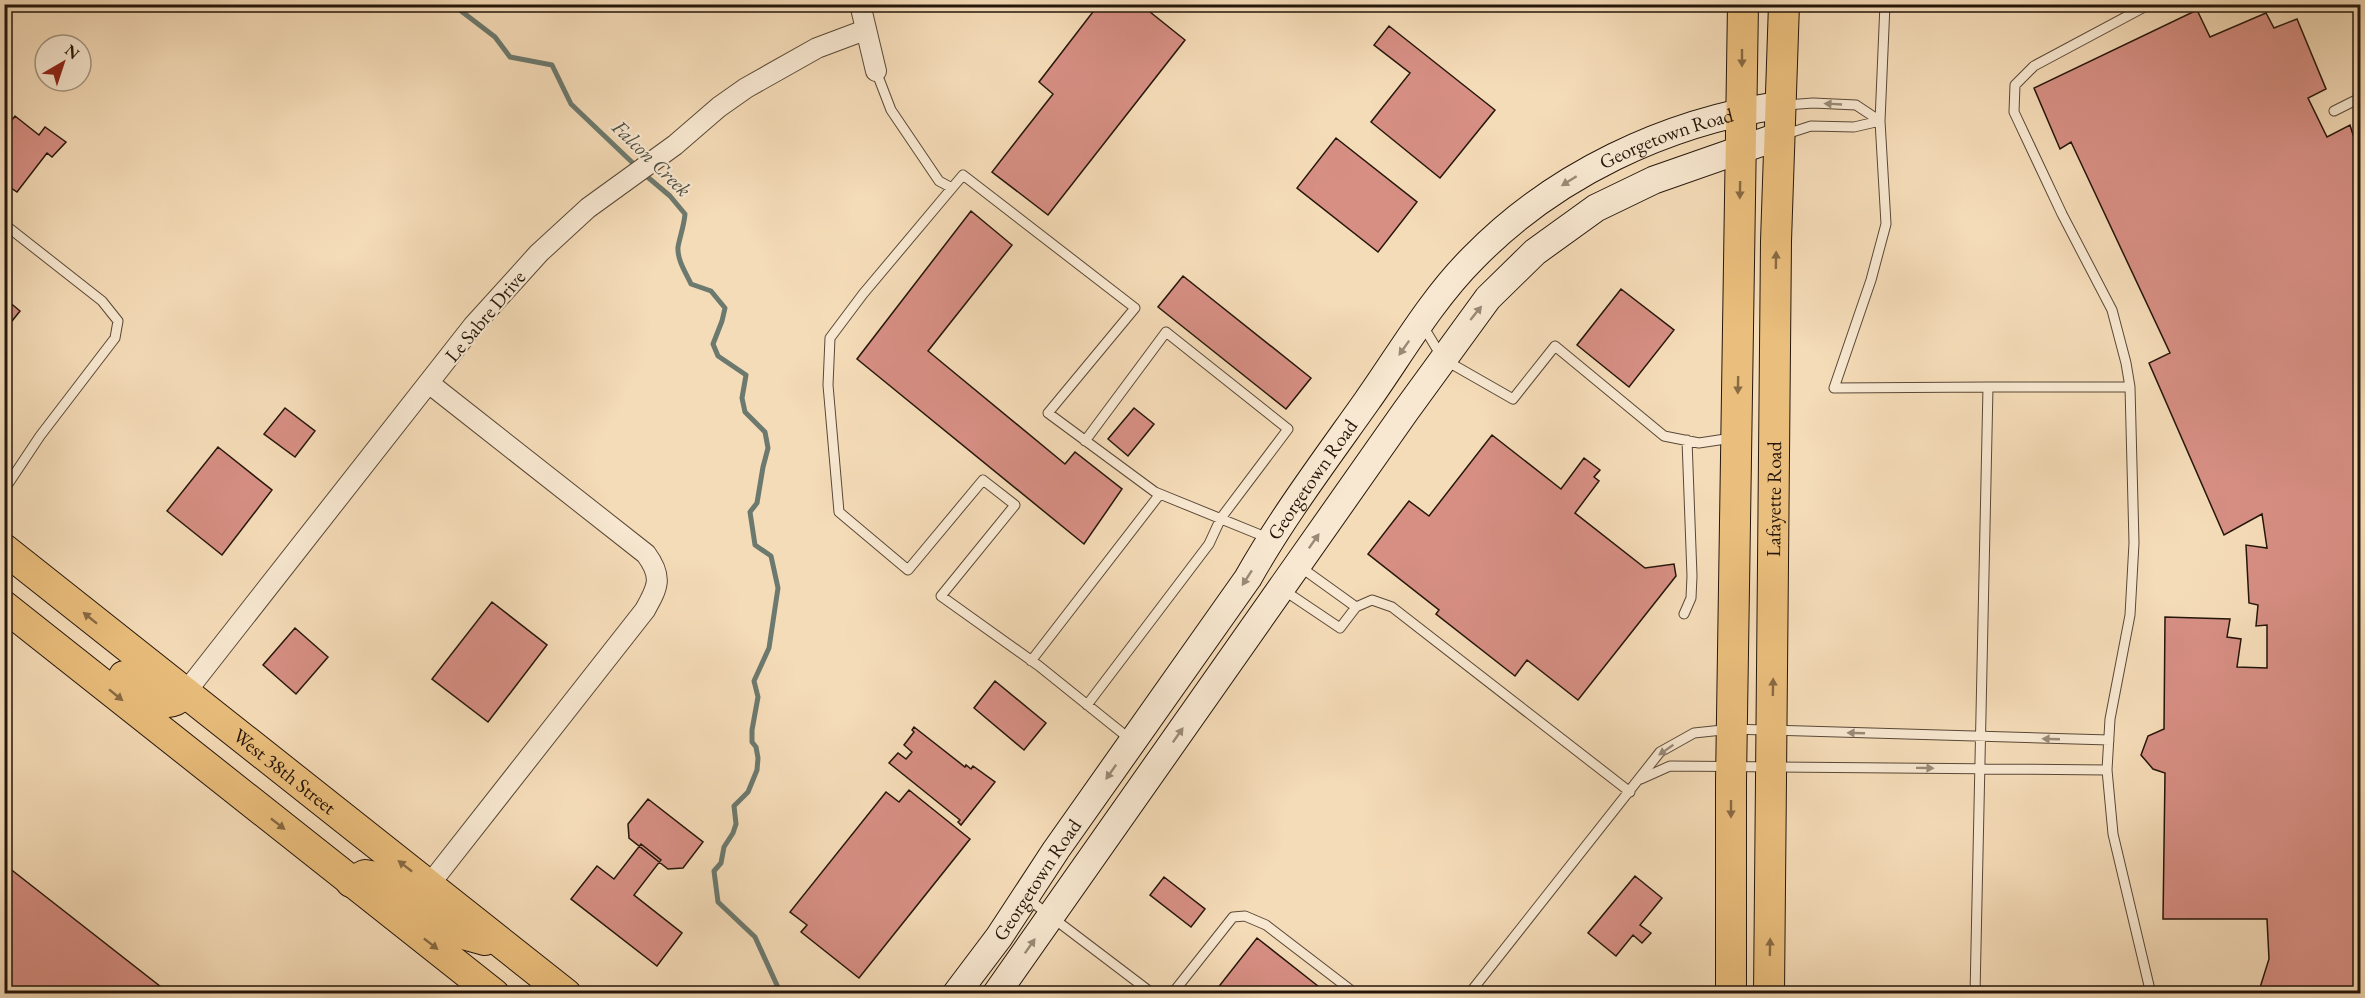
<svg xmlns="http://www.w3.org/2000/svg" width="2365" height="998" font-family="'EB Garamond',serif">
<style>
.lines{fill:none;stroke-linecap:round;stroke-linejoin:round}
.stream{stroke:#6c796e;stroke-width:5}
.building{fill:#d78f84;stroke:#25160a;stroke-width:1.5}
.service-casing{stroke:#594836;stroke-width:11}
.minor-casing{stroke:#594836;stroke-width:22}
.secondary-casing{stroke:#25160a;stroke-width:29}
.primary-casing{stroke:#25160a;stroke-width:32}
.service{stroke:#f8e8d1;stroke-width:9}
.minor{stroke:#f8e8d1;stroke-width:20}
.secondary{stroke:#f8e8d1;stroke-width:27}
.primary{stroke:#eabe7c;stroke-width:30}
.oneway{fill:#886a43}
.oneway2{fill:#998a77}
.labels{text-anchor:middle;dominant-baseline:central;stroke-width:4.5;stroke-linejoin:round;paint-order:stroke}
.street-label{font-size:20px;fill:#25160a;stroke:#f8e8d1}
.water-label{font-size:21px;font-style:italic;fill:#4f5044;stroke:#f8e8d1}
</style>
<rect width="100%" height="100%" fill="#f5dcb8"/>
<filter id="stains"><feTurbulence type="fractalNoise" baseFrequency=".00333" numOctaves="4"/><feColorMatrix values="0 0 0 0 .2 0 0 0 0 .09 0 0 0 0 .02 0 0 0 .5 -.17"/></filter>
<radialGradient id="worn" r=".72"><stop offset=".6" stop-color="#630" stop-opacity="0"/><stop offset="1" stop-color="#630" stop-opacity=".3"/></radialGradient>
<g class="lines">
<path class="stream" d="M452,4l43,33 15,20 42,8 19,39 66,63
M644,174l26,22 15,18c-1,12 -5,22 -7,33 -1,13 8,26 13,37l20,7 14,17 -3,13 -9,23 5,12 28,19 -4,23 3,14 20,20 3,16 -5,19 -6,36 -7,9 5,33 16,11 7,32 -9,60 -15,33 4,16 -6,33v12l4,5 2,11 -1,12 -9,22 -14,14 2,18 -3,9 -9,14 -3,16 -7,8 4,31 37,35 26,57"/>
</g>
<path class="building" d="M1099,4h5l7,6 4,-6h25l45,36 -137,175 -56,-43 61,-78 -14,-12z
M1550,4h20l-2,7z
M2197,10l13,27 56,-24 8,15 23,-9 29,70 -18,9 19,39 23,-12 4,13 6,-3v859h-102l11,-35 -2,-40h-104l2,-146 -12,-4 -12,-14 7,-19 16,-7 1,-112 65,2 -3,18 14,2 -4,28 30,1v-43l-11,1 2,-21 -9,-2 -3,-58 21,3 -5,-34 -38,21 -75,-172 21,-10 -99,-211 -11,7 -26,-61z
M1389,26l106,84 -55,68 -69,-56 39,-49 -36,-28z
M15,116l24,19 6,-8 21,15 -14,15 -5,-4 -30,39 -13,-9v-53z
M1336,138l81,64 -39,50 -81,-64z
M971,211l41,34 -84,106 137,113 10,-12 47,37 -38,55 -227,-185z
M1183,276l128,102 -25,31 -128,-102z
M1621,289l53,41 -45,57 -52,-42z
M8,301l12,10 -16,20v-26z
M285,408l30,23 -20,26 -31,-23z
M1134,408l20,16 -26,32 -20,-17z
M1492,435l69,54 23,-31 16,12 -6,7 5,4 -24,32 70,55 29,-4 2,12 -98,124 -51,-40 -12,16 -79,-62 3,-4 -71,-56 41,-53 20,15z
M218,447l54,43 -50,65 -55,-44z
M492,602l55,43 -59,77 -56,-43z
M295,628l33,29 -32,37 -33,-29z
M995,681l51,42 -22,27 -50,-42z
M914,727l51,40 1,-2 5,4 2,-3 22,16 -34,43 -3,-3 2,-2 -71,-57 9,-10 8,6 6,-7 -8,-7 10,-13 -2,-2z
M909,790l61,49 -111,139 -58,-46 6,-7 -17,-13 96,-120 13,10z
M648,799l55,43 -20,26 -15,1 -39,-31 -1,-14z
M641,844l20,16 -27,35 48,38 -25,33 -86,-67 26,-33 17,13z
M4,864l166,130h-153l-13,-10z
M1635,876l27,22 -22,27 11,8 -9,10 -9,-8 -17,21 -28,-23z
M1164,877l41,32 -14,18 -41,-32z
M1257,938l66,52 2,-3 8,7h-120z"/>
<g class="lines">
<defs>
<path id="service" d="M1885,4l-5,117 6,103 -15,56 -37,108 154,-1
M2150,4l-116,62 -19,19 -1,27 48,102 50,96 14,53 4,24 4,156 -4,72 -20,104 -3,51 6,64 38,160
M876,71l15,39 48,71 13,7 -89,106 -33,44 -2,47 11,127 69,58 75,-90 32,25 -74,91 98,70 92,74
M1786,105l27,-2 43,2 24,16
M2334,111l26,-13
M1783,135l28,-9 43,1 26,-6
M952,188l11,-13 172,133 -87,105 107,79 113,46
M4,224l98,77 16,20 -3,17 -75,98 -36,54
M1423,326l20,33 70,40 42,-53 109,90 35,7 33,-5
M1085,441l81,-109 122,97 -67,89 -12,26 -122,161
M1282,589l58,39 16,-21 -57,-41
M1356,607l16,-7 20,7 238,185
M1684,614l7,-16 1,-22 -5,-136
M1031,661l129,-167
M1641,779l29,-13 437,4
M1028,899l125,95
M1172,994l61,-77 12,-1 21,9 90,69
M1469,994l191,-242 34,-19 38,-4 377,11
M1975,994l13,-607h142"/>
<path id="minor" d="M860,4l16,67
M185,693l288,-367 66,-73 49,-45 87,-63 44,-38 27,-19 71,-40 48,-18
M429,885l216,-275c13,-23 18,-33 1,-56l-216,-170"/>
<g id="secondary">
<path id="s1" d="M956,994l43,-57 57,-87 192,-272c35,-62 78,-119 119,-177 34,-48 64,-101 106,-143 81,-83 193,-136 308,-153"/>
<path d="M996,994l409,-582 83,-114 47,-46 61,-44 58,-28 126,-44"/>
</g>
<g id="primary">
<path id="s2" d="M4,549l562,445"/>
<path d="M4,606l490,388"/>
<path d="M124,676c20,15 38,40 61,17"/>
<path d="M351,882l14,-7 12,2 79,55 29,8"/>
<path d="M1731,994v-213l12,-777"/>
<path id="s3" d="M1769,994l7,-753 8,-237"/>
</g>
</defs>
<use href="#service" class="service-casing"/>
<use href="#minor" class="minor-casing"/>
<use href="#secondary" class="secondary-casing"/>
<use href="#primary" class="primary-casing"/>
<use href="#service" class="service"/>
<use href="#minor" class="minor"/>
<use href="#secondary" class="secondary"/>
<use href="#primary" class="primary"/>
</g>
<defs><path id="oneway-solid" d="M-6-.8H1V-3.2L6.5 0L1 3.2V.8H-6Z" transform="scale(1.5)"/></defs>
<g class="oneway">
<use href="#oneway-solid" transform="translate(1742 58) rotate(90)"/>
<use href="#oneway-solid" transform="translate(1740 190) rotate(91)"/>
<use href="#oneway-solid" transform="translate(1776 260) rotate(-89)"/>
<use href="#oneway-solid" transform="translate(1738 385) rotate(91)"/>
<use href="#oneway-solid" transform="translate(90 618) rotate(-141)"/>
<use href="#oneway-solid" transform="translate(1773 687) rotate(-89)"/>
<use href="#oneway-solid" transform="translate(116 695) rotate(39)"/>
<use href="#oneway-solid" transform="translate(1731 809) rotate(90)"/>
<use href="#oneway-solid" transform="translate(278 824) rotate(38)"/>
<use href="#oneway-solid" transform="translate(405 866) rotate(-142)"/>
<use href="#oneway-solid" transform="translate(431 944) rotate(38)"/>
<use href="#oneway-solid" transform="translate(1770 947) rotate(-89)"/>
</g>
<g class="oneway2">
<use href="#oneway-solid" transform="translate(1833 104) rotate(-177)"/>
<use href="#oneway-solid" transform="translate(1569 181) rotate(148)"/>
<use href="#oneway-solid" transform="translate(1476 313) rotate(-51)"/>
<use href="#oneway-solid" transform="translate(1404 348) rotate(125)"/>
<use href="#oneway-solid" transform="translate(1314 541) rotate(-55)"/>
<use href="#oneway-solid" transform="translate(1247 578) rotate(123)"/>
<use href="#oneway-solid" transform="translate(1856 733) rotate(-178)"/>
<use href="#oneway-solid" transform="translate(1178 735) rotate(-55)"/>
<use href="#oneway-solid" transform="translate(2051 739) rotate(-178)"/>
<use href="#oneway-solid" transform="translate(1666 750) rotate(145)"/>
<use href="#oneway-solid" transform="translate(1925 768) rotate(1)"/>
<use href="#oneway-solid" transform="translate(1111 772) rotate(125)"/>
<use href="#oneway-solid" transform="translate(1030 946) rotate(-55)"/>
</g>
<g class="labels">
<g class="street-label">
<text stroke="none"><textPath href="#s1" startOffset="1130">Georgetown Road</textPath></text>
<text transform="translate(485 316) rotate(-50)">Le Sabre Drive</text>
<text stroke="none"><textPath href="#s1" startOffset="626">Georgetown Road</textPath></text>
<text stroke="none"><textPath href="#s3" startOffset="495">Lafayette Road</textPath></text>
<text stroke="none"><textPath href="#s2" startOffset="358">West 38th Street</textPath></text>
<text stroke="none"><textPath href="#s1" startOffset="140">Georgetown Road</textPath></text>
</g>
<g class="water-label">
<text transform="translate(652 158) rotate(44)">Falcon Creek</text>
</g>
</g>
<rect width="2365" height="998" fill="none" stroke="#f5dcb8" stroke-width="24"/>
<rect x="6" y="6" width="2353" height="986" fill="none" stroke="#25160a" stroke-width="3"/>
<rect x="12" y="12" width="2341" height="974" fill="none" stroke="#25160a" stroke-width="1.5"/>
<g transform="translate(63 63) rotate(39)"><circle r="28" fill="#f8e8d1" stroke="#a49481" stroke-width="1.5"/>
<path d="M0-4.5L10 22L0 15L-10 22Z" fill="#8f2418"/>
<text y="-9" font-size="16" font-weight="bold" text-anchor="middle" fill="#25160a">N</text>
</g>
<rect width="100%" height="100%" filter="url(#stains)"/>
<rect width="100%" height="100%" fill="url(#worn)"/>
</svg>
